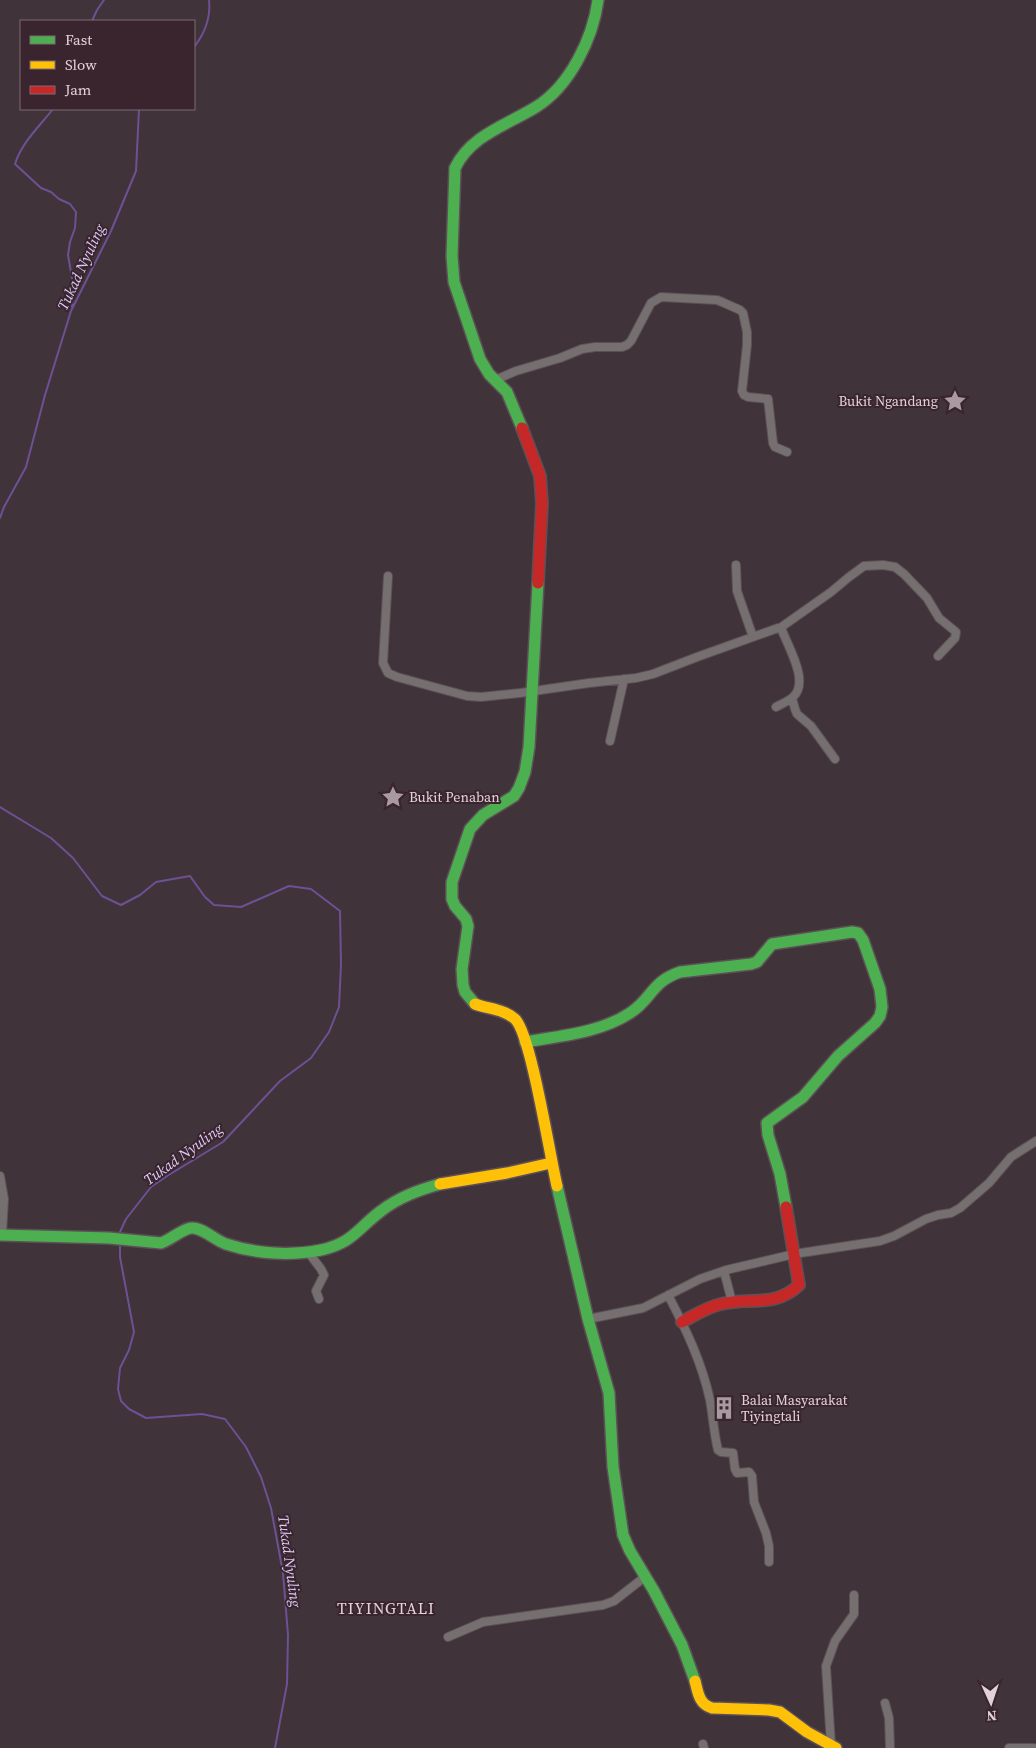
<svg xmlns="http://www.w3.org/2000/svg" width="1036" height="1748" font-family="'Source Serif 4',serif">
<style>
.lines{fill:none;stroke-linecap:round;stroke-linejoin:round}
.stream{stroke:#6e5095;stroke-width:2}
.street-casing{stroke:#5c5056;stroke-width:10}
.fast-casing{stroke:#5c5056;stroke-width:14}
.slow-casing{stroke:#5c5056;stroke-width:14}
.jam-casing{stroke:#5c5056;stroke-width:14}
.street{stroke:#756f70;stroke-width:8}
.fast{stroke:#4caf50;stroke-width:11}
.slow{stroke:#ffc107;stroke-width:11}
.jam{stroke:#c62828;stroke-width:11}
.labels{text-anchor:middle;dominant-baseline:central;stroke-width:4;stroke-linejoin:round;paint-order:stroke}
.poi-label{font-size:14px;fill:#e1d2d8;stroke:#3a242e;text-anchor:start}
.water-label{font-size:15px;font-style:italic;fill:#dacaf4;stroke:#3a242e}
.quarter-label{font-size:16px;letter-spacing:1px;fill:#e1d2d8;stroke:#3a242e}
</style>
<rect width="100%" height="100%" fill="#403339"/>
<g class="lines">
<path class="stream" d="M92,21l5,-11 7,-10
M194,47c11,-14 17,-29 15,-47
M53,109c-14,18 -31,33 -38,55l26,24 10,4 8,7 11,5 6,8 -1,16 -5,14 -2,13 5,29 -1,23
M0,518l4,-11 22,-40 19,-72 26,-84 40,-80 25,-60 3,-62
M0,807l51,31 22,20 29,38 19,9 19,-10 16,-13 34,-6 15,21 9,8 27,2 48,-21 22,3 29,22 1,53 -2,43 -10,25 -18,26 -31,23 -57,61 -56,34 -16,11 -25,32 -7,15
M120,1244v13l14,75 -5,18 -9,18 -2,21 3,12 8,8 17,9 56,-4 23,5 21,28 15,30 10,31 12,65 5,62 -1,49 -12,64"/>
<defs>
<path id="street" d="M495,380l21,-9 44,-13 22,-9 13,-2h27l5,-2 4,-4 20,-38 10,-6 56,3 5,2 18,8 3,3 4,19v13l-5,46 2,4 4,2 20,2 5,44 2,4 12,5
M736,565l1,26 16,46
M388,576l-5,87 5,10 9,4 70,19 14,1 39,-4 69,-10 47,-5 17,-4 44,-17 81,-29 4,2c6,17 28,52 11,67 -4,4 -12,7 -17,10
M780,628l51,-36 18,-15 15,-11 19,-1 12,2 9,7 23,24 12,20 17,14 -1,6 -17,18
M792,698l3,11 2,5 14,12 24,33
M610,741l14,-62
M0,1176l4,23 -2,36
M308,1252l13,17 3,6 -8,16 3,8
M724,1271l8,31
M668,1295c18,34 34,68 42,105 3,17 4,34 8,50l3,2 12,1 2,16 2,4 12,-1 3,4 2,26 12,31 3,13v16
M588,1319l55,-11 57,-29 26,-9 68,-16 86,-13 14,-5 32,-17 12,-4 13,-2 9,-5 29,-25 22,-26 25,-16
M448,1637l35,-15 120,-17 11,-4 32,-25
M885,1703l4,15 1,30
M703,1744l1,4
M831,1745l-5,-79 9,-25 19,-27v-19
M1009,1748h25"/>
<path id="fast" d="M522,428l-15,-36 -18,-18 -9,-15 -26,-77 -2,-26 3,-88c16,-33 52,-43 81,-61 34,-21 57,-69 62,-107
M475,1004l-10,-12 -2,-7 -1,-16 6,-43 -2,-7 -11,-13 -3,-7v-17l18,-53 13,-14 31,-19 5,-8 6,-16 4,-25 9,-164
M525,1042c34,-6 75,-9 105,-29 22,-14 21,-31 50,-41l71,-8 6,-2 15,-18 80,-12 6,1 5,7 17,49 2,18 -2,9 -5,7 -37,33 -35,41 -36,26 1,12 12,39 6,33
M557,1186l31,133 21,74 4,74 10,68 7,16 24,40 28,54 13,36
M0,1235l109,3 52,5c10,-3 22,-15 31,-15 11,0 23,12 34,16 30,10 65,12 95,6 32,-7 37,-22 60,-39 18,-14 38,-21 59,-27"/>
<path id="slow" d="M475,1004c13,5 29,5 40,15 16,15 35,138 42,167
M440,1184l67,-11 44,-10
M695,1681c3,12 4,23 17,27l57,2 11,2 27,20 29,16"/>
<path id="jam" d="M522,428l18,48 2,27 -4,80
M682,1322c13,-7 25,-15 39,-18 29,-7 54,4 78,-19l-13,-78"/>
</defs>
<use href="#street" class="street-casing"/>
<use href="#fast" class="fast-casing"/>
<use href="#slow" class="slow-casing"/>
<use href="#jam" class="jam-casing"/>
<use href="#street" class="street"/>
<use href="#fast" class="fast"/>
<use href="#slow" class="slow"/>
<use href="#jam" class="jam"/>
</g>
<defs>
<symbol id="sight-bare" viewBox="-9 -9 18 18"><path d="M0-6L1.8-2.2L6-1.7L2.9 1.2L3.7 5.4L0 3.3L-3.7 5.4L-2.9 1.2L-6-1.7L-1.8-2.2Z" fill="#a99aa0" stroke="#3a242e" stroke-width="2.5" paint-order="stroke"/></symbol>
<symbol id="building-bare" viewBox="-9 -9 18 18"><path d="M-4-6H4V6H1V3H-1V6H-4ZM-2.5-4.3h1.7v1.8h-1.7ZM.8-4.3h1.7v1.8H.8ZM-2.5-1h1.7V.8h-1.7ZM.8-1h1.7V.8H.8Z" fill="#a99aa0" stroke="#3a242e" stroke-width="2.5" paint-order="stroke"/></symbol>
</defs>
<g fill-rule="evenodd">
<use href="#sight-bare" x="939" y="385" width="32" height="32"/>
<use href="#sight-bare" x="377" y="781" width="32" height="32"/>
<use href="#building-bare" x="708" y="1392" width="32" height="32"/>
</g>
<g class="labels">
<g class="poi-label">
<text x="938" y="401" text-anchor="end">Bukit Ngandang</text>
<text x="409" y="797">Bukit Penaban</text>
<text x="741" y="1400">Balai Masyarakat<tspan x="741" dy="16">Tiyingtali</tspan></text>
</g>
<g class="water-label">
<text transform="translate(81 267) rotate(-65)">Tukad Nyuling</text>
<text transform="translate(183 1154) rotate(-36)">Tukad Nyuling</text>
<text transform="translate(290 1561) rotate(82)">Tukad Nyuling</text>
</g>
<g class="quarter-label">
<text x="386" y="1608">TIYINGTALI</text>
</g>
</g>
<rect x="20" y="20" width="175" height="90" fill="#3a242e" stroke="#7d6a72"/>
<rect x="30" y="36" width="25" height="8" fill="#4caf50" stroke="#7d6a72"/>
<text x="65" y="45" font-size="15" fill="#e1d2d8">Fast</text>
<rect x="30" y="61" width="25" height="8" fill="#ffc107" stroke="#7d6a72"/>
<text x="65" y="70" font-size="15" fill="#e1d2d8">Slow</text>
<rect x="30" y="86" width="25" height="8" fill="#c62828" stroke="#7d6a72"/>
<text x="65" y="95" font-size="15" fill="#e1d2d8">Jam</text>
<g transform="translate(991 1703) rotate(177)" stroke="#3a242e" stroke-width="4" paint-order="stroke">
<path d="M0-4L9 19L0 12L-9 19Z" fill="#e1d2d8"/>
<text y="-8" font-size="14" font-weight="bold" text-anchor="middle" fill="#e1d2d8">N</text>
</g>
</svg>
